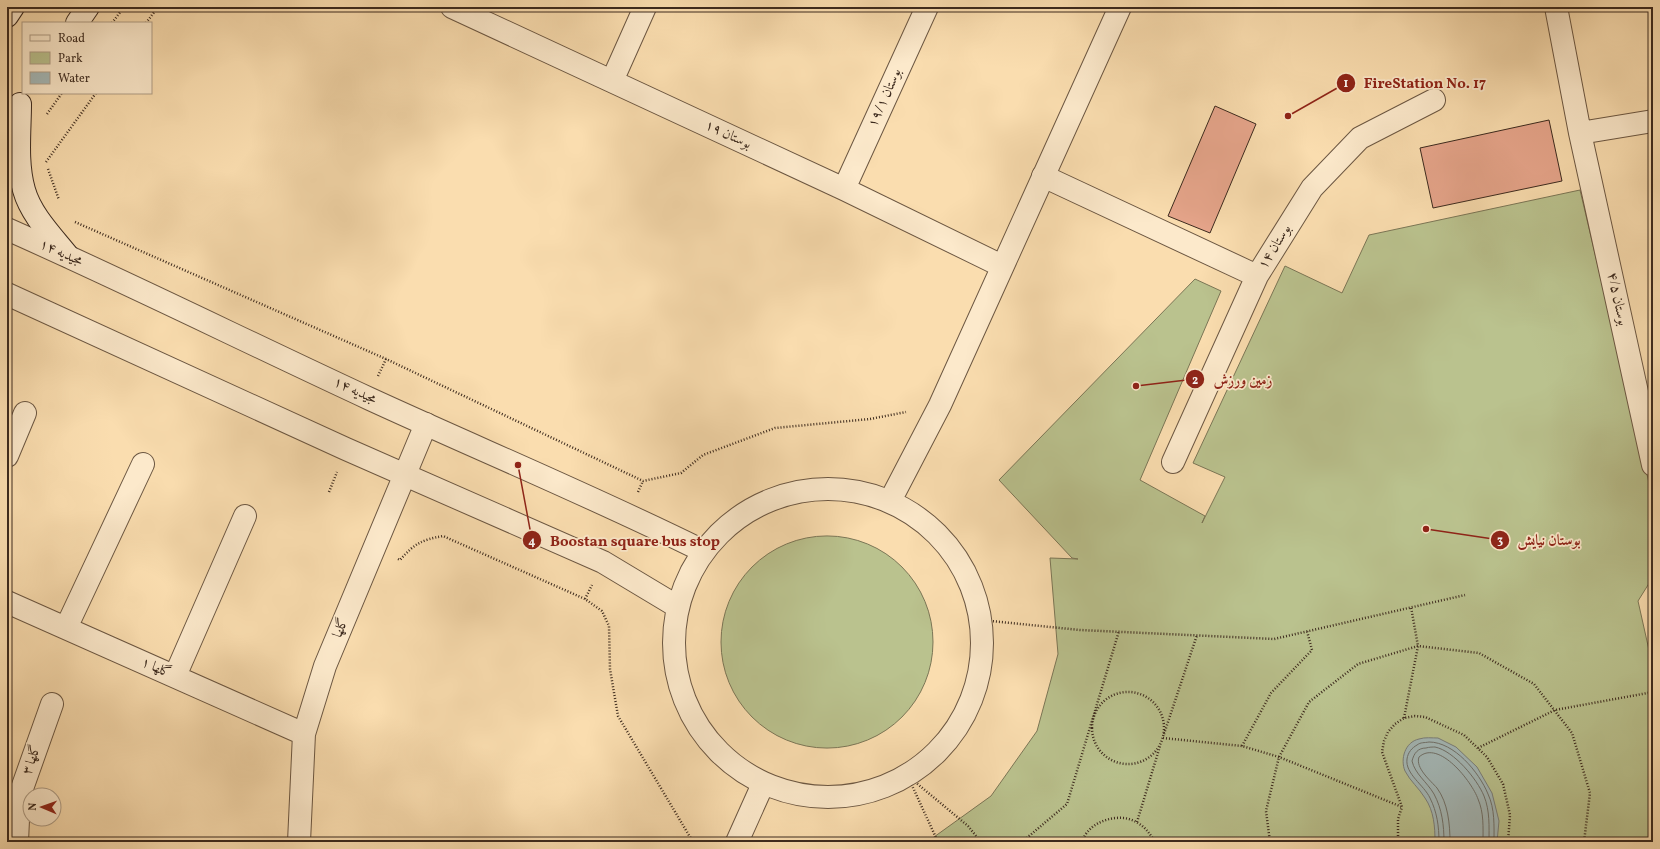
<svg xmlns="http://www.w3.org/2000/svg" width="1660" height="849" font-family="Vollkorn,Amiri,serif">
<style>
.green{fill:#bac28e;stroke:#7b7656}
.water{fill:#a4b8b7;stroke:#7a7f7a}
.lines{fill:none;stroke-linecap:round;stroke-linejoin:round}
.shore{stroke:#70716a;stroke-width:1}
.building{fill:#e6a58b;stroke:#3c2a1e}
.minor-casing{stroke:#6c5742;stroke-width:24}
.tertiary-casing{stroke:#6c5742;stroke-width:24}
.secondary-casing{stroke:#3c2a1e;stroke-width:24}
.path{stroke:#3c2a1e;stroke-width:2.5;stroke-dasharray:1 2;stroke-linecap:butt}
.minor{stroke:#fce9cb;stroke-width:22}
.tertiary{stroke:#fce9cb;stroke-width:22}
.secondary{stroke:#fce9cb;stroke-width:22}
.labels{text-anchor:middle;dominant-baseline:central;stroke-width:3.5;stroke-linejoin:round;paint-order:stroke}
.street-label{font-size:14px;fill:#3c2a1e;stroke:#fce9cb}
.leader{fill:none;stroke:#8f2418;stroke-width:1.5}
.callout-dot{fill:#8f2418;stroke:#fce9cb;stroke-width:1.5}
.mark-label{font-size:12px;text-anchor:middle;font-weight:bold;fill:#fff}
.callout-label{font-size:15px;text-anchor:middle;font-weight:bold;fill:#8f2418;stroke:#fce9cb;stroke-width:3.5;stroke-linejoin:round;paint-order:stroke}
</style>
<rect width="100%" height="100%" fill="#faddaf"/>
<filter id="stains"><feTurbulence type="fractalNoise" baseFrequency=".005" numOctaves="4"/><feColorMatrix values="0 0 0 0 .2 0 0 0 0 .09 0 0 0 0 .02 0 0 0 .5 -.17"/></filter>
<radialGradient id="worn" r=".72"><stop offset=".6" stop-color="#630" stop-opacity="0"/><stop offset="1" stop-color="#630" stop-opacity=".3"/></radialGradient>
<path class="green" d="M1580,190l73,310v77l-15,24 15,67v174h-726l64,-46 46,-65 21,-77 -8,-96 28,1 -6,-1 -73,-78 196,-201 26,12 -81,189 65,36 -3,7 23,-46 -32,-14 92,-197 57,27 27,-58z
M721 642a106 106 0 1 1 212 0a106 106 0 1 1-212 0Z"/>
<path class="water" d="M1438,738l18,9 21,20 15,26 7,28 -2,21h-62c0,-15 -1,-31 -10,-44 -6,-10 -15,-17 -20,-27 -5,-12 0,-29 14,-32 6,-2 13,-1 19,-1z"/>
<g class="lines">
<path class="shore" d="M1439,842c0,-16 -2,-30 -9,-44 -6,-13 -25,-24 -23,-39 1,-7 5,-11 10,-14 4,-3 7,-2 12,-3 25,0 50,30 59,52 7,15 6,32 6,48
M1444,842c0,-17 -2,-33 -10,-48 -7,-12 -19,-20 -22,-33 2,-8 6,-13 14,-13 3,-1 7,-1 9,-1 19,4 42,32 49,49 6,15 5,30 5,46
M1450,842c0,-18 -2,-39 -13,-54 -6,-7 -22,-20 -18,-31 20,-18 53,25 59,42 6,14 5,28 5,43"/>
</g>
<path class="building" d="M1215,106l41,18 -46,109 -42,-17z
M1549,120l13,61 -129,27 -13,-60z"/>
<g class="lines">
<defs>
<path id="minor" d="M452,7l392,182 158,77
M1556,7l24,126 73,332
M612,81l33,-74
M1580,133l73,-12
M1043,176l214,100 55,-88 48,-50 74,-38
M844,189l83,-182
M7,456l18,-43
M1173,462l84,-186
M7,602l297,132
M66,628l77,-164
M175,676l70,-160
M17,842l2,-45 33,-93
M299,842l5,-108 21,-68 101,-242
M737,842l26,-58"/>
<path id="tertiary" d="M7,229c122,54 242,114 363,170 111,51 224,98 333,152
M7,294l339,155 257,113 75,45
M674 643a154 154 0 1 1 308 0a154 154 0 1 1-308 0Z
M890,501l50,-96 180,-398"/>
<path id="secondary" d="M7,16l6,-9
M77,23l11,-16
M20,104c0,27 -4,58 4,86 7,25 28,46 44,66"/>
</defs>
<use href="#minor" class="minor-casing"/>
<use href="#tertiary" class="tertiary-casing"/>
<use href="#secondary" class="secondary-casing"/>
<path class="path" d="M112,23l12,-16
M146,23l12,-16
M47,114l15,-21
M46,162l50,-69
M48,169l11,31
M75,222l311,137 257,122 38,-8 22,-18 72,-27 95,-9 36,-7
M378,376l8,-17
M329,492l8,-20
M638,492l5,-11
M398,559l2,1c14,-16 21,-20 43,-24l142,63 17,12 7,15 1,43 8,47 75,126
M585,599l7,-14
M981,620l99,10 194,9 191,-44
M1092 728a36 36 0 1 1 72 0a36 36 0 1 1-72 0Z
M1404,718l14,-72 -7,-39
M1164,734l33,-99
M1163,738l79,8 37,11 123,50
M1242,746l29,-53 41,-43 -5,-19
M1478,748l77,-38 98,-18
M908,776l60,50 13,16
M909,779l29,63
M1137,822l23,-76
M1022,842l45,-38 52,-173
M1082,842c6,-21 38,-31 56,-19 8,5 12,11 17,19
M1270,842l-4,-31 13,-54 30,-55 49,-38 60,-18 61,7 55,31 38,49 18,60 -6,49
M1398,842v-23l4,-12 -20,-55 2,-11 4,-9 7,-8 9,-6 11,-2 10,1 39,18 23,22 16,27 7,31 -2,27"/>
<use href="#minor" class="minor"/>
<use href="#tertiary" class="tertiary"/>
<use href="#secondary" class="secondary"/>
</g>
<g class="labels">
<g class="street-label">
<text transform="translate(885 98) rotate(-66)">بوستان ۱۹/۱</text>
<text transform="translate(728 135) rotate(25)">بوستان ۱۹</text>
<text transform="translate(1275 247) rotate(-58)">بوستان ۱۴</text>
<text transform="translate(61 253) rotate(24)">مجیدیه ۱۴</text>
<text transform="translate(1617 299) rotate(78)">بوستان ۴/۵</text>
<text transform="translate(355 391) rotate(25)">مجیدیه ۱۴</text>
<text transform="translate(341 628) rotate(-68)">گلها</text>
<text transform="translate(156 668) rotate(24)">گلها ۱</text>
<text transform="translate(32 760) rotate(-71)">گلها ۳</text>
</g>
</g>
<path class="leader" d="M1288 116L1346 83M1136 386L1195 379M1426 529L1500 540M518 465L532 540"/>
<g class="callout-dot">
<circle cx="1288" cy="116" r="4"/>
<circle cx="1136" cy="386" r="4"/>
<circle cx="1426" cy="529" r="4"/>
<circle cx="518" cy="465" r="4"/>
<circle cx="1346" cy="83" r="10"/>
<circle cx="1195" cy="379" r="10"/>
<circle cx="1500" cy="540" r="10"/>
<circle cx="532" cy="540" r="10"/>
</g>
<g class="mark-label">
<text x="1346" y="87">1</text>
<text x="1195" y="384">2</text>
<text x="1500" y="544">3</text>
<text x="532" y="545">4</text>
</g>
<g class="callout-label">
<text x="1425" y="88">FireStation No. 17</text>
<text x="1243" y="385">زمین ورزش</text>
<text x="1549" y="545">بوستان نیایش</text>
<text x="635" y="546">Boostan square bus stop</text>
</g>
<rect width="1660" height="849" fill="none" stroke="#faddaf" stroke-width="24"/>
<rect x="8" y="8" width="1644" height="833" fill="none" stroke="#3c2a1e" stroke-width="2"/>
<rect x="12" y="12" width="1636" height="825" fill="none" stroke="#3c2a1e"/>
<rect x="22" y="22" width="130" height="72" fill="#fce9cb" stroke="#af9d86"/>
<rect x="30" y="35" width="20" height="6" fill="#fce9cb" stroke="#af9d86"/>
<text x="58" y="42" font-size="12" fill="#3c2a1e">Road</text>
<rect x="30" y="52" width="20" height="12" fill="#bac28e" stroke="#af9d86"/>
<text x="58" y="62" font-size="12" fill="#3c2a1e">Park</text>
<rect x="30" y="72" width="20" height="12" fill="#a4b8b7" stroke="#af9d86"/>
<text x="58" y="82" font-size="12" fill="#3c2a1e">Water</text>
<g transform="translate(42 807) rotate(272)"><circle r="19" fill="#fce9cb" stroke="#af9d86"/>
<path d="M0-3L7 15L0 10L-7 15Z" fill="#8f2418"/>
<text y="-6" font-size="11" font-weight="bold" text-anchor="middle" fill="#3c2a1e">N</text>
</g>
<rect width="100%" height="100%" filter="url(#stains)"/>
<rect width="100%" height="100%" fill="url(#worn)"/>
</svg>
